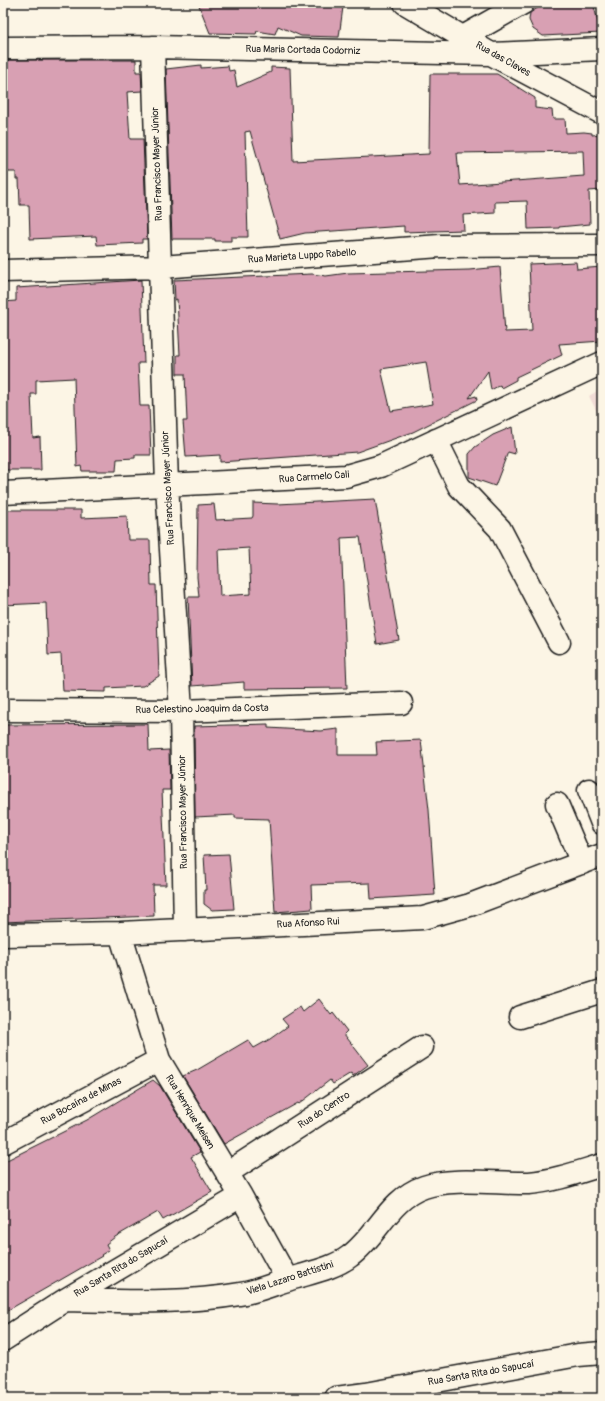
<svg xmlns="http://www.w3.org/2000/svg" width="605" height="1401" font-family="Pangolin,sans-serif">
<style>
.built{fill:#f1dcd6}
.building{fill:#d8a0b3;stroke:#1c1c1c;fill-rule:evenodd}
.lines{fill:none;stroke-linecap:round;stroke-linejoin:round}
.minor-casing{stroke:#1c1c1c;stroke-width:25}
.minor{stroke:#fcf5e5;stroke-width:22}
.labels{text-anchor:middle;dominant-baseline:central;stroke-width:3;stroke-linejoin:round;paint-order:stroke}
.street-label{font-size:10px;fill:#1c1c1c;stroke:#fcf5e5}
</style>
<rect width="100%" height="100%" fill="#fcf5e5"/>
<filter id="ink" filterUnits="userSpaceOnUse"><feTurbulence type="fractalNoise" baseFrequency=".025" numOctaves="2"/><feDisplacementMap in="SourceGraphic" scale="8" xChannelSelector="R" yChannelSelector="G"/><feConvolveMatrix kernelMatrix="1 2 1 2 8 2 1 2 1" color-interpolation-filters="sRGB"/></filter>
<g filter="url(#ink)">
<path class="built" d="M602,388v34l-13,-26z"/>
<path class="building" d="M198,3h116l29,4 -4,30 -38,-1 -23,-10 -3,8 -18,-3 -1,3 -46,-1z
M545,3h48l8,30 -58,3 -10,-7 -4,-9 1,-7z
M3,60h133v12h5l1,19 -15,1 3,47h13l4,100h-5v4l-45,2 -1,-9 -66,3 -1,-34h-9l-1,-26h-3v-7h-13z
M201,65v3l27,-2 1,5 5,-1 3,17 34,-15v-5l19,1 3,93 136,-7 1,-80h67l38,24v10l17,2 1,9h12l1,14 18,-1 8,1v2l10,-1v56l-13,1 1,33 -31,3v1l-31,1 -1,-28 -32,1v11l-32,2 1,15 -60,2v-6l-99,7 -25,6 -30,-108 -5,1 3,105h-17v4h-16v-2h-43l-6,-170zM583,151l1,25 -124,9 -3,-32z
M576,262l1,7 25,-2v74l-43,3 3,11 -46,22v3l-15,8 -1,-3 -9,5 -3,-19 -19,27 7,-2 1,4 -64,32 -56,20 -137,10v-7l-34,2 -3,-36h4l-2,-47h-8v-19h3l-3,-56 -2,1 -1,-20 138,-6 14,2 22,-3 121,-3 31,-3 5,65 27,-1 -3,-67zM426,362l7,42 -42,7 -10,-42z
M141,280l3,83h-6l2,43h9l2,49h-16v3l-18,1 -1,12h-34l-1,-5 -4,1 -3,-89 -38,2v14h-5l2,44 7,-1 1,33h-38v-168l13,-1v-13z
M512,427l3,27 -7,-2 -13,34 -26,-9v-23l6,-7 18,-12z
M375,499l24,141 -22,4 -17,-107 -19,1 6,150 -103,1v-7l-52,4 -4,-89h11l-2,-20 1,-72 16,-1 2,16 36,-2 1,-2v-13l25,1zM249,548l2,46 -31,2 -2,-46z
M3,510h78v8l46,-2 1,24h22l1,45h5l3,91 -16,10 -37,2v4l-43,-1 -2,-37 -13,1 -2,-52 -43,2z
M148,724l1,27 20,-1 1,40h-8l4,95h-13l1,31 -151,6v-197z
M268,724v4l53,3 17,-2v26h39l-1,-13 45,-2 8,70 6,85 -64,4 -1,-16 -59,2 1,24 -37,3 -6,-93 -34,-1v-3l-40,2 -1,-91z
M229,854l5,55 -22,1 -8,-6v-14h2l-2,-35z
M319,999l12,16 2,-2 14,18 -3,3 24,31 -15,11 -2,-3 -18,11 -3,-4 -31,24 -1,-1 -74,41 -41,-68 14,-6 51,-30 6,8 16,-9 18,-13 -6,-7 18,-12 3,5z
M153,1080l7,6 40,66 -9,5 21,35 -49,28 -5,-8 -43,25 -9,7 3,6 -8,5 1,1 -99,57v-151l84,-42z"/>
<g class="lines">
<defs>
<path id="minor" d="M405,3l86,51 111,59
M463,37l60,-34
M153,47l14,438 14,226 4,219
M3,48l150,-1 338,7 111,-5
M3,271l158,-4 279,-21 162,-1
M436,440l23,46 41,43 59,113
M3,493l343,-17 35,-10 221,-103
M3,710l178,1 220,-8
M589,790l13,33
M557,804l25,59
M120,933l39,127 82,136 46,83
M3,935l117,-2 303,-15 47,-13 132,-50
M520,1017l82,-26
M3,1143l156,-83
M227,1173l195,-126
M65,1300c58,1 117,4 175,-6 20,-3 38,-12 57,-17 17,-5 39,-10 53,-21 28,-21 39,-57 74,-69 28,-10 74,-3 105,-4 25,-2 50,-11 73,-18
M3,1340l62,-40 176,-104
M336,1398l30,-4 212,-39 24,-2"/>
</defs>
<use href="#minor" class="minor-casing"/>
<use href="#minor" class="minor"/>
</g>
</g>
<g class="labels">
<g class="street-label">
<text transform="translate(303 50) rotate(1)">Rua Maria Cortada Codorniz</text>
<text transform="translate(503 59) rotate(29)">Rua das Claves</text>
<text transform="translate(157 164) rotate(-92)">Rua Francisco Mayer Júnior</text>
<text transform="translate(302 256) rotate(-4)">Rua Marieta Luppo Rabello</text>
<text transform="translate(314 477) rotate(-4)">Rua Carmelo Cali</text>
<text transform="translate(168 488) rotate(-93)">Rua Francisco Mayer Júnior</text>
<text transform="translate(202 709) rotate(-1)">Rua Celestino Joaquim da Costa</text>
<text transform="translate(183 812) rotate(-91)">Rua Francisco Mayer Júnior</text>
<text transform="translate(308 923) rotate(-3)">Rua Afonso Rui</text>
<text transform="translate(81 1101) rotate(-28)">Rua Bocaína de Minas</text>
<text transform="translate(324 1110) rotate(-33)">Rua do Centro</text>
<text transform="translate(190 1112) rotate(59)">Rua Henrique Meisen</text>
<text transform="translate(121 1267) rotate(-31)">Rua Santa Rita do Sapucaí</text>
<text transform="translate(290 1278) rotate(-18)">Viela Lazaro Battistini</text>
<text transform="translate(481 1373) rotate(-10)">Rua Santa Rita do Sapucaí</text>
</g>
</g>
<rect width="605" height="1401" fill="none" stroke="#fcf5e5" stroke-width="16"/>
<rect x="8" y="8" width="589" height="1385" fill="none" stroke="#1c1c1c" stroke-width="1.5" filter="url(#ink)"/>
</svg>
